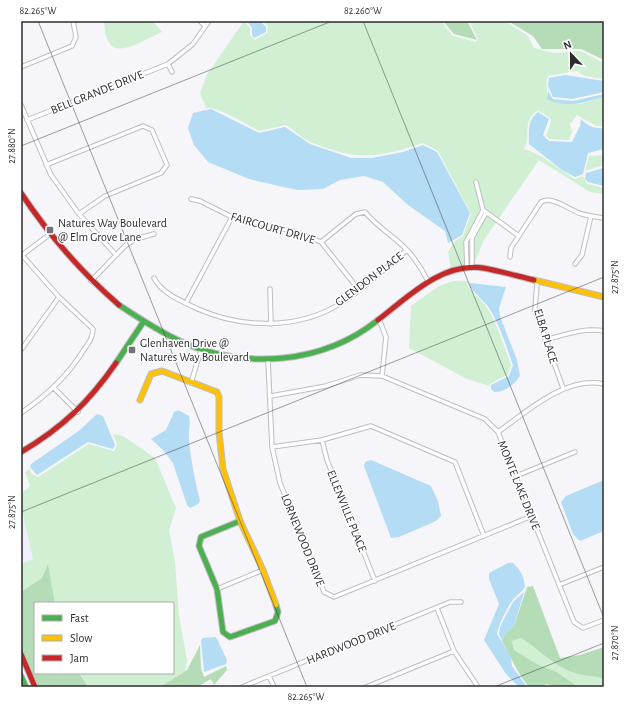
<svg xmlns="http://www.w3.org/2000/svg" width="625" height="708" font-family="'Alegreya Sans',sans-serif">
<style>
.commercial{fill:#f0edfc}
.green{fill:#d1f0d3}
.forest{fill:#b4dcb7}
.water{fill:#b4dcf4}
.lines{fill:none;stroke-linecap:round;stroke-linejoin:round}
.street-casing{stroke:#bdbec2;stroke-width:5.5}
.fast-casing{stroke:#bdbec2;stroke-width:7}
.slow-casing{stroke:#bdbec2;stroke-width:7}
.jam-casing{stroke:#bdbec2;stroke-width:7}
.street{stroke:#fefefe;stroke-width:3.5}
.fast{stroke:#4caf50;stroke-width:5}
.slow{stroke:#ffc107;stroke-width:5}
.jam{stroke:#c62828;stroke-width:5}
.ticks{fill:none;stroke:#2c2c2f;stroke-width:1;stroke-opacity:0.45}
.poi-dot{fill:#727276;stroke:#fff;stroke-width:1.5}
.labels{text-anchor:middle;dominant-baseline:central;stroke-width:3;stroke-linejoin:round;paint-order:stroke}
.street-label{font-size:12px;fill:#2c2c2f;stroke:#fff}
.poi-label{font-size:12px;fill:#2c2c2f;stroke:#fff;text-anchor:start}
.neatline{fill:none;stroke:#2c2c2f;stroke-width:1.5}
.ticks-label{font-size:10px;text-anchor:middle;fill:#2c2c2f}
</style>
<rect width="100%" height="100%" fill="#f5f5fa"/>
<path class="commercial" d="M21,508l6,20 6,31 -12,5z"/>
<path class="green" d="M104,21h49l9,11c-26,11 -56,36 -58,-11z
M244,21l6,7v7l5,5 12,-7 1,-7 -6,-5h179l12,15 23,6 2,-3 -8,-16 6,-2h29l23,15 6,12 20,5 26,-2 24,12v16l-20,-3 -7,-5 -29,5c-3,8 0,15 -1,23l32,5 25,-7v29h-8l-19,-11 -7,9 2,8 -3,8 -20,-1 -3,-4 4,-10 1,-6 -13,-9c-17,12 -6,24 -14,39 19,5 34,20 51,30l8,-3 4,8 17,4v6l-14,-2 -51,-32 -55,80 -10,24v-25l13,-24 -9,-36 -4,1 7,30 -17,31v25l-13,3 -3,-17 7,-11 8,-5 8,-22 -33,-63 -15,-8c-45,15 -68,18 -112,-1 -9,-3 -17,-12 -25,-17l-27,6c-12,-6 -42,-25 -53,-23l-6,-15 6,-17z
M604,155v10l-19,6 4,-15z
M454,281h15l-2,4c6,9 15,15 21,24 10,17 16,37 23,56l-3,9 -18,10v2l-23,-7 -58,-31 2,-42 28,-20z
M113,434l10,2 32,22 21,50 -7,22 6,32 4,54 8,44 -2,11 -25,16h-72l-9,-14h94v-70h-118l-7,-38 -6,13 -21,14v-28l12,-5c-4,-22 -12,-43 -12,-65l9,-8 -5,-14 4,-3 3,5 6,3 51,-33 25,7 3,-7z
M521,638c16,10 29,24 47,32 9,5 23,6 33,8l3,3v6h-26l-21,-15 -20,-8 -23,-14 -2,-9z"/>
<path class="forest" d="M443,21h24l10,19 -23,-6z
M508,21h96v39l-23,-11h-39l-9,-13z
M48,564l7,39h-20v70h44l9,14h-53l-14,-36v-59l21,-14z
M533,586l27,72 20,-3 24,-8v34l-3,-3c-10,-2 -24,-3 -34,-8 -17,-8 -30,-22 -46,-32l-9,3 2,9 23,14 20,8 21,15h-20l-12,-3 -3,3h-14c-12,-14 -18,-30 -27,-46l3,-7 9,-8 13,-39z
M200,645l1,23 3,9 22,-11 1,4 -13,15 -3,-6 -14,8h-37l27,-17z"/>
<path class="water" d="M247,21h13l6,6v5l-12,6 -2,-3v-7z
M565,75l39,6v11l-32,7 -19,-2 -5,-11 1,-8z
M548,91l5,8 20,2 31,-7v3c-19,5 -39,12 -57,2z
M211,109l48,24 26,-6 25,17 41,14h21l31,-6 20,-7 14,7 33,61 -8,22 -14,8 -3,-12 -37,-26 -25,-23 -19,-6 -24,4 -17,9 -26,1 -48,-11 -41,-17 -14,-17 -6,-17 5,-15z
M538,112l11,7 -6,16 6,6 23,1 8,-16 1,-7c7,7 13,10 23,9v21l-16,4 -5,21 -8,3 -13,-7 -33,-26c0,-13 -2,-23 9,-32z
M604,168v18l-16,-4 -3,-3 1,-6z
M470,283l36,4 -7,21 1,8 17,44 3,16c-5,8 -16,17 -26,16l-3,-3v-4l18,-9 4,-11c-7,-19 -13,-40 -24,-57 -6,-9 -15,-14 -20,-23z
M178,410l11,6c2,7 -1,16 0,25 2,20 6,40 11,60l-2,3 -8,4 -3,-3 -14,-42 -11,-14 -11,-10 15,-9 8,-18z
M97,414l6,2 12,29 -2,4 -25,-7 -51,33 -7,-8 1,-3 49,-34z
M371,460l60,26 7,15 3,15 -5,5 -37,16 -8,1 -27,-72 1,-4z
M604,480v51l-24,10 -7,-7 -12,-32 5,-6z
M508,563h5c8,7 11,14 12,24 -4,6 -11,10 -13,14 -5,7 -14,25 -15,33l14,23 1,9 15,21h-8l-13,-13 -22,-34 15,-36 -10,-25v-6z
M524,592l-10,34 -9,8 -3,7 -3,-7 1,-7 13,-25z
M216,637l11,23 -1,4 -22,8 -3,-32 2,-2z"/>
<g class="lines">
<defs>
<path id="street" d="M200,21l5,5
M168,64l4,8
M21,67l51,-21 4,-9 -3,-16
M21,105l30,70 28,39 37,41
M27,120l141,-56 25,-20 16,-23
M46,165l97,-39 9,4 15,35 -6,8 -56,23 -26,18
M476,182l7,28 36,26
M191,199l9,2 32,16 64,15 25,10 38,48
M321,242l35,-28 9,-2c12,15 29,24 42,38 9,9 15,20 21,31
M21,254l38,43 34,32c0,9 -5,15 -10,22 -16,26 -37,45 -62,62
M21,256l29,-22
M510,257l1,-9 30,-46c12,-7 29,9 41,12 7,2 15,3 22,4
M575,264l7,-9 9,-39
M472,267v-29l14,-25
M467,268l-1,-26 17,-32
M154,278c7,15 29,24 44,31 43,19 98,21 140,-4 25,-15 47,-37 69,-55
M91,281l34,-35 10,-7 19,-5
M537,283l-2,27 28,78
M270,289l1,35
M186,303l46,-86
M379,319l7,18 -4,39
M545,340c19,-5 40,-13 59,-9
M21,350l38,-53
M268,360l4,87 8,36 44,109 10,5 198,-81
M191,383l10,-33
M54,388l24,24
M271,396l55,-10 34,-11 22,1 103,43 13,13 76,190 9,6 21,-8
M498,432c30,-21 67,-56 106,-48
M322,440l5,20 48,121
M272,447l50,-7 49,-14 84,36 29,74
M516,476l59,-24
M559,585l45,-18
M217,589l46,-19
M437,608l17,43 24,36
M269,676l5,11
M242,687l208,-85h11
M366,687l88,-36"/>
<path id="fast" d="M119,305c21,14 41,27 63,37 64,28 141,22 196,-22
M116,363l28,-42
M240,521l-39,16 -2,9 18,43 6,43 7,5 45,-16 3,-9 -2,-7
M21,676l5,11"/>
<path id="slow" d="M534,280l70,17
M140,400l11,-26 11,-3 55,21 2,5v35l4,37 17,52 23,49 13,35"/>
<path id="jam" d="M21,193c28,42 60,79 98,112
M378,320c30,-23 64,-58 105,-52 17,3 34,8 51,12
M21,452c41,-24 68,-50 95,-89
M21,654l14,33"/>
</defs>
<use href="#street" class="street-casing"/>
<use href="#fast" class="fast-casing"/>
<use href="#slow" class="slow-casing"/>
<use href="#jam" class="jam-casing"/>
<use href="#street" class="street"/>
<use href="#fast" class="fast"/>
<use href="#slow" class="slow"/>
<use href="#jam" class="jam"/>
</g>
<path class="ticks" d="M38,21l269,666M363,21l241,597M21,146l311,-125M21,512l583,-235M494,687l110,-44"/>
<g class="poi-dot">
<rect x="46" y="226" width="8" height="8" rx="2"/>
<rect x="128" y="346" width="8" height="8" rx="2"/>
</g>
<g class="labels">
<g class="street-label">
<text transform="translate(97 92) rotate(-22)">BELL GRANDE DRIVE</text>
<text transform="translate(273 228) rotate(16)">FAIRCOURT DRIVE</text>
<text transform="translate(369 279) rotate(-37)">GLENDON PLACE</text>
<text transform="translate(546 336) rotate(73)">ELBA PLACE</text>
<text transform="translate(519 485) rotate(68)">MONTE LAKE DRIVE</text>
<text transform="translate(347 511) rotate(68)">ELLENVILLE PLACE</text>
<text transform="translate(303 540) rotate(68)">LORNEWOOD DRIVE</text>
<text transform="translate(351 643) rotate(-22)">HARDWOOD DRIVE</text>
</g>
<g class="poi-label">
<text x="58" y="223">Natures Way Boulevard<tspan x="58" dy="14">@ Elm Grove Lane</tspan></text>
<text x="140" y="343">Glenhaven Drive @<tspan x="140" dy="14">Natures Way Boulevard</tspan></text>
</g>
</g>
<rect width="625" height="708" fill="none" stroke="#ffffff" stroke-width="44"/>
<rect x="34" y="602" width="140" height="72" fill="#ffffff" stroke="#ababac"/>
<rect x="42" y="615" width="20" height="6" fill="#4caf50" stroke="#ababac"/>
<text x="70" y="622" font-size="12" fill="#2c2c2f">Fast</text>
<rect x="42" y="635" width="20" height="6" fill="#ffc107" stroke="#ababac"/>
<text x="70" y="642" font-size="12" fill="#2c2c2f">Slow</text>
<rect x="42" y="655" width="20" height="6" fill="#c62828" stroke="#ababac"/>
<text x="70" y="662" font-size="12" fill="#2c2c2f">Jam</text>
<g transform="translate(571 54) rotate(338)" stroke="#ffffff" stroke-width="3" paint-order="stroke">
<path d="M0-3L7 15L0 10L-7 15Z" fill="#2c2c2f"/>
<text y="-6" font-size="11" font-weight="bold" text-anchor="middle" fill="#2c2c2f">N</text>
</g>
<rect x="22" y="22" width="581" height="664" class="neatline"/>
<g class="ticks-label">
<text x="38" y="14">82.265°W</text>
<text x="363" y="14">82.260°W</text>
<text transform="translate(11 146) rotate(-90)" y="4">27.880°N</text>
<text transform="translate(614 277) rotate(-90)" y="4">27.875°N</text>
<text transform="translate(11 512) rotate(-90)" y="4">27.875°N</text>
<text transform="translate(614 643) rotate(-90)" y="4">27.870°N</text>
<text x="306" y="700">82.265°W</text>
</g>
</svg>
